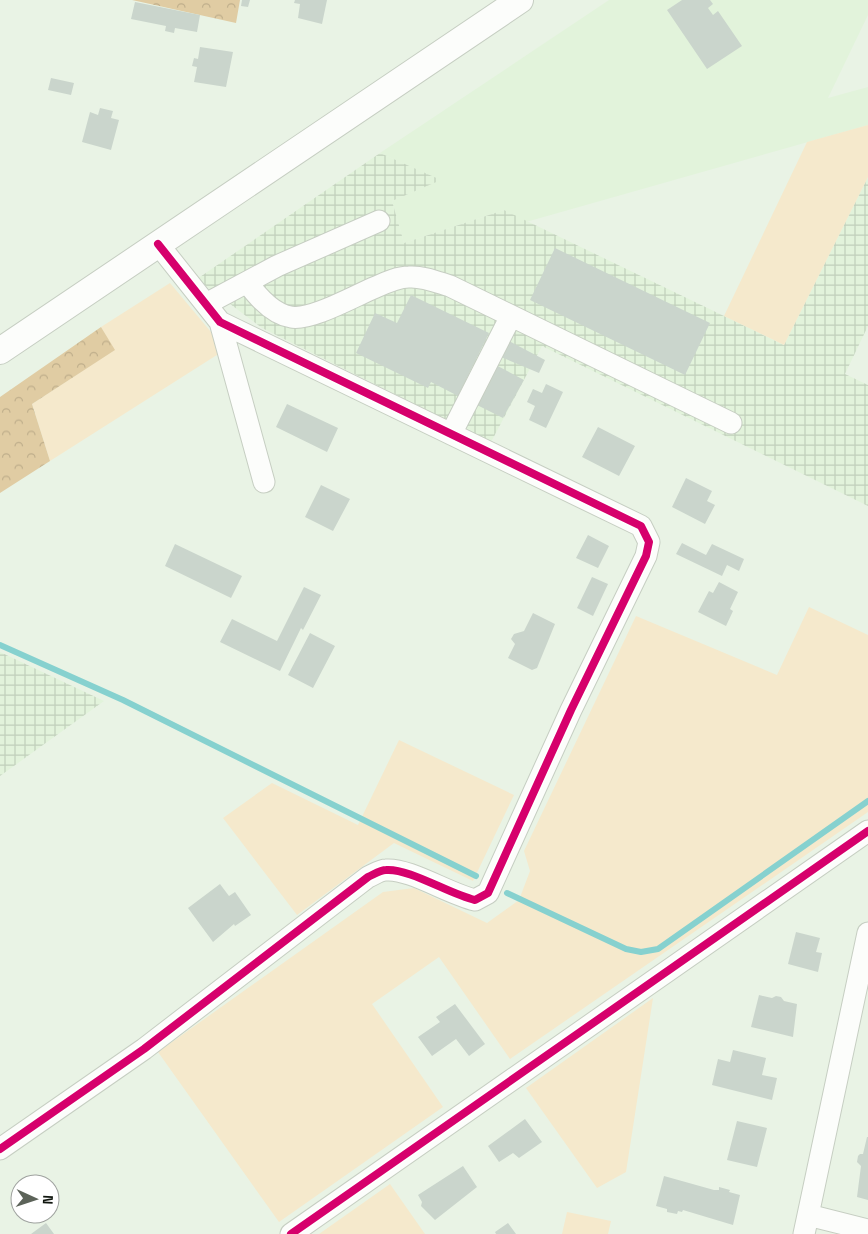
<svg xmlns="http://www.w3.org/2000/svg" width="868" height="1234" font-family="'Space Grotesk',sans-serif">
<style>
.built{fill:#e2f3db}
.industrial{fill:url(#industrial-grid)}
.green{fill:#f5e9cc}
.forest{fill:url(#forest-crowns)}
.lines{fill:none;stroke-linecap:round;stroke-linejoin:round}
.stream{stroke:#86d1cf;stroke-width:6}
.building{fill:#cad5cc}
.minor-casing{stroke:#c6cec2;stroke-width:23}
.major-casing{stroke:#c6cec2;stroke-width:28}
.minor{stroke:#fcfdfb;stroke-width:21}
.major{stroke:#fcfdfb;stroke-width:26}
.cycleway-casing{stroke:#fff;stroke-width:11}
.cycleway{stroke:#d6006c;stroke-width:8}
</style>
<defs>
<pattern id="industrial-grid" width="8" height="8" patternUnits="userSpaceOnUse" patternTransform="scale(1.25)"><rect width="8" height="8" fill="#e2f3db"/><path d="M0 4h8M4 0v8" fill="none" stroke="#c1d0bb"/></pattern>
<pattern id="forest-crowns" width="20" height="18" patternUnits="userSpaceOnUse" patternTransform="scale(1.25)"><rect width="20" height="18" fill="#e0cca3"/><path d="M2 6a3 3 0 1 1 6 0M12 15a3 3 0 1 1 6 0" fill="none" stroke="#bfae8b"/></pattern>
</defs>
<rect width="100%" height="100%" fill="#e9f3e5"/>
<path class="built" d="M609,0h259v15l-40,83 40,-11v38l-342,97 -22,-12 -100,33 -12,-42 48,-21 -60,-27z"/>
<path class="industrial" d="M380,153l61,27 -49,21 12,42 100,-33 280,135 84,-168v149l-23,48 23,11v121l-326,-160 -51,96 -229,-114 -65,-49z
M0,652l104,49 -104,75z"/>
<path class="green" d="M868,125v52l-84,168 -60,-29 83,-174z
M170,283l41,49 9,21 -170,108 -18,-57 82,-54 -13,-23z
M809,607l59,28v177l-358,247 -71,-102 -67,47 71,103 -164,115 -121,-170 225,-160 31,-4 73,35 32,-23 11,-29 -6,-20 112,-235 141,59z
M399,740l115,55 -41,86 -79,-38 -97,72 -74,-97 49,-35 86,42z
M653,998l-27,174 -29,16 -71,-100z
M390,1184l35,50h-106z
M567,1212l44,9 -3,13h-46z"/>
<path class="forest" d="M132,0h108l-4,23z
M101,327l14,23 -83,54 18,57 -50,32v-96z"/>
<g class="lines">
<path class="stream" d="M0,645l123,55 353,176
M507,893l119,56 15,3 17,-3 210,-148"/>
</g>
<path class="building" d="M242,0h8l-2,7 -7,-1z
M295,0h32l-5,24 -24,-6 2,-14 -6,-1z
M682,0h28l3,4 -5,4 5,7 5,-4 24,35 -35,23 -40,-59z
M135,2l65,13 -3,17 -22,-4 -1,5 -9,-2 1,-5 -35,-7z
M200,47l33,5 -7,35 -32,-5 3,-15 -5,-1 2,-8 4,1z
M51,78l23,5 -3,12 -23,-5z
M100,108l13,3 -2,7 8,2 -8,30 -29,-8 8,-30 8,3z
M555,248l155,75 -25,52 -155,-75z
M411,295l78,38 -31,63 -27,-14 -3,6 -72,-35 19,-40 22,10z
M509,341l36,19 -6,13 -38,-16z
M494,364l30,16 -21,38 -30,-15z
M546,384l17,8 -17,36 -17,-8 6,-14 -8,-4 6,-13 9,4z
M287,404l51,24 -11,24 -51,-25z
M598,427l37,19 -16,30 -37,-19z
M686,478l26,13 -5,10 8,4 -10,19 -33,-17z
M321,485l29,14 -17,32 -28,-14z
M588,535l21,11 -11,22 -22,-10z
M682,543l24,12 6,-11 32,15 -5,12 -12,-6 -5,11 -46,-22z
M175,544l67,32 -11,22 -66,-32z
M592,577l16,7 -15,32 -16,-8z
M719,582l19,10 -8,17 3,2 -7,15 -28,-14 11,-21 4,2z
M304,587l17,8 -18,35 -2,-2 -21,43 -60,-29 12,-23 45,22z
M533,613l22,11 -18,44 -5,2 -24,-12 7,-14 -4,-5 3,-5 10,-3z
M310,633l25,13 -22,42 -25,-13z
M220,884l9,12 6,-4 16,23 -16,11 -1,-2 -21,18 -25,-34z
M796,932l24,6 -4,14 6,1 -4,19 -30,-8z
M759,995l13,3 4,-2 5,1 3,4 13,3 -4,33 -42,-10z
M455,1004l30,40 -16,12 -13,-17 -24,17 -14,-19 22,-15 -4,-5z
M733,1050l33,8 -4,17 15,3 -5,22 -60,-15 6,-26 12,3z
M525,1119l17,23 -23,16 -6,-5 -14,9 -11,-16z
M737,1121l30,7 -10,39 -30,-7z
M867,1137h1v63l-11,-3 4,-31 -4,-4 1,-6 2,-2h3z
M463,1166l14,21 -42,33 -14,-14 1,-4 -4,-7z
M664,1176l50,14h5v-3l11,3 -1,2 11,3 -7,30 -50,-15 -1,2 -4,-1 -1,3 -10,-2v-3l-11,-3z
M46,1223l8,11h-23z
M508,1223l8,11h-20l-1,-2z"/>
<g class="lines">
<defs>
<path id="minor" d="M247,282c10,14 25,32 44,35 20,4 65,-22 85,-30 11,-5 22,-10 33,-10 14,-1 28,5 41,9l281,137
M206,304l71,-38 102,-45
M220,322l44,160
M451,434l60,-118
M0,1149l144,-100 224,-172c5,-2 12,-7 18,-7 23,-2 63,24 89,30l13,-7 83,-183 75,-154 3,-14 -8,-16 -421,-204 -62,-78
M808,1215l60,15
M291,1234l577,-403
M804,1234l64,-301"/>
<path id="major" d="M0,351l520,-351"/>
</defs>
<use href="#minor" class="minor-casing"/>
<use href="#major" class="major-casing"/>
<use href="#minor" class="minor"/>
<use href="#major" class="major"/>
<defs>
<path id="cycleway" d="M0,1149l144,-100 224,-172c5,-2 12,-7 18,-7 23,-2 63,24 89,30l13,-7 83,-183 75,-154 3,-14 -8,-16 -421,-204 -62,-78
M291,1234l577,-403"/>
</defs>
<use href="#cycleway" class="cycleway-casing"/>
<use href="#cycleway" class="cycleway"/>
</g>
<g transform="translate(35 1199) rotate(93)"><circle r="24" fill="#ffffff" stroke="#9fa29f"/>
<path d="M0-4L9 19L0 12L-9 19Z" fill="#5c6359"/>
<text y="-8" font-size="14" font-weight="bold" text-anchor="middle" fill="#10160e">N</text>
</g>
</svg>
